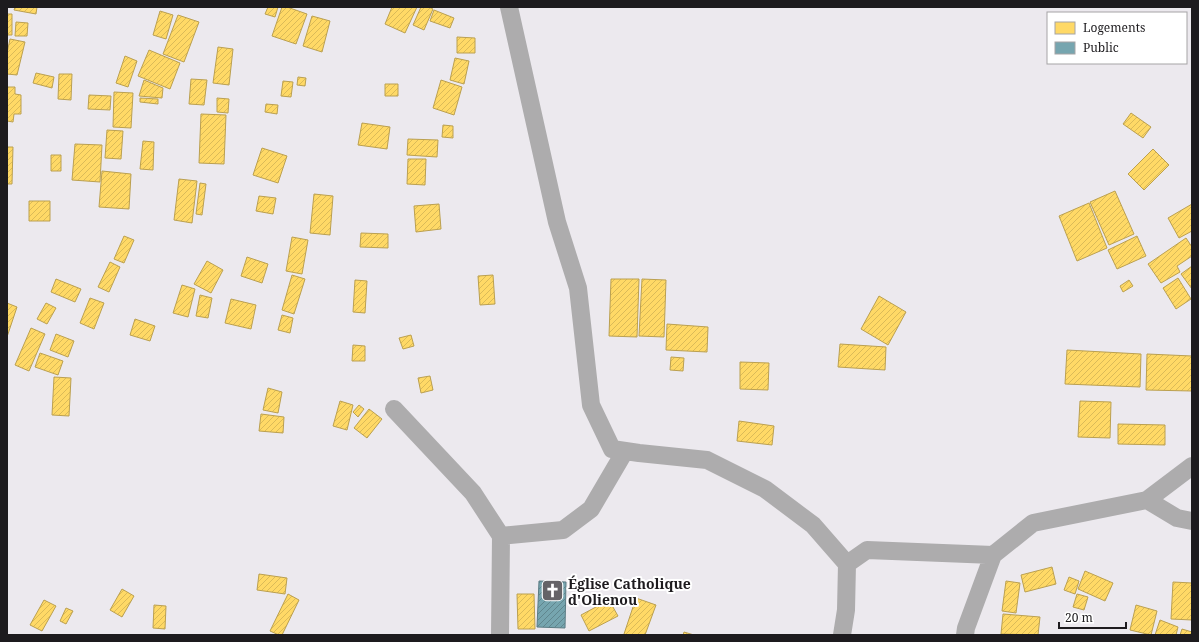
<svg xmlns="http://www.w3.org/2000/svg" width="1199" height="642" font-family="'Noto Serif',serif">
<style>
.homes{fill:url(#homes-hatch);stroke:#bba050}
.public{fill:url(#public-hatch);stroke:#5b7c84}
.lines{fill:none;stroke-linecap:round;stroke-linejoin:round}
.street{stroke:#adacad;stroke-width:18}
.labels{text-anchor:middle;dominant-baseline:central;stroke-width:4;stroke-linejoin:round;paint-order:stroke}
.poi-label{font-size:14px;font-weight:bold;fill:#1d1b1e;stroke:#fff;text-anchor:start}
</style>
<defs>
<pattern id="homes-hatch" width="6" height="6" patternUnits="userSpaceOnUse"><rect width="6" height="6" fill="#ffd966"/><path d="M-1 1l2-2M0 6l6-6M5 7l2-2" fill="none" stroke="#daba58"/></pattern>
<pattern id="public-hatch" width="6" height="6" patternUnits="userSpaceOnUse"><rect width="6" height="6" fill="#76a5af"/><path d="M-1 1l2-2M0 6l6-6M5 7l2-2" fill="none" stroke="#60868e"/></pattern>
</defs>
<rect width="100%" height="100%" fill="#ece9ee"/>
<path class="homes" d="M15,7h22l-1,7 -22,-4z
M268,7h10l-3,10 -10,-3z
M282,7h5l20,7 -11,30 -24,-8z
M392,7h25l-12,26 -20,-9z
M421,7h8l4,2 -9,21 -11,-5z
M434,10l20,8 -4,10 -20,-7z
M160,11l13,4 -7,24 -13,-4z
M7,14h5v21h-5z
M178,15l21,7 -15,40 -21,-8z
M312,16l18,5 -8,31 -19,-6z
M16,22l12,1 -1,13h-12z
M457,37l18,1v15h-18z
M10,39l15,3 -8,33 -10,-1v-21z
M218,47l15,2 -4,36 -16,-2z
M149,50l31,13 -10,26 -32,-13z
M125,56l12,5 -9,26 -12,-4z
M455,58l14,3 -5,23 -14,-4z
M36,73l18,4 -2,11 -19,-5z
M59,74h13l-1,26 -13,-1z
M298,77l8,1 -1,8 -8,-1z
M191,79l16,1 -3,25 -15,-1z
M144,80l19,8 -1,10 -23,-2z
M441,80l21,7 -8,28 -21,-7z
M283,81l10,1 -2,15 -10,-1z
M385,84h13v12h-13z
M7,87h8v7l6,1v19h-7l-1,8 -6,-1z
M114,92l19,1 -2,35 -18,-1z
M89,95l22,1 -1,14 -22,-1z
M140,98l18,1v5l-18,-2z
M217,98l12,1 -1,14 -11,-1z
M266,104l12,1 -1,9 -12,-2z
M1131,113l20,14 -8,11 -20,-14z
M201,114l25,1 -2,49 -25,-1z
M362,123l28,4 -3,22 -29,-4z
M443,125l10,1v12l-11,-1z
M107,130l16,1 -2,28 -16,-1z
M408,139l30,1 -1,17 -30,-2z
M143,141l11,1 -1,28 -13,-1z
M75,144l27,1 -2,37 -28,-2z
M7,147h6l-1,37h-5z
M262,148l25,8 -9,27 -25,-8z
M1153,149l16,16 -25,25 -16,-16z
M51,155h10v16h-10z
M408,159h18l-1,26 -18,-1z
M102,171l29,3 -2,35 -30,-2z
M179,179l18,2 -5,42 -18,-3z
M200,183l6,1 -4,31 -6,-1z
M1115,191l19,43 -25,11 -19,-43z
M314,194l19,2 -3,39 -20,-2z
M259,196l17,2 -3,16 -17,-3z
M29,201h21v20h-21z
M1089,203l18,45 -30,13 -18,-45z
M439,204l2,25 -25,3 -2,-26z
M1192,204v27l-13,7 -11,-20z
M361,233l27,1v14l-28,-1z
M124,236l10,4 -10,23 -10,-4z
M1137,236l9,20 -29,13 -9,-19z
M292,237l16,3 -6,34 -16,-3z
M1186,238l6,9v9l-15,10 3,6 -19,11 -13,-19z
M247,257l21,7 -6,19 -21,-7z
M207,261l16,9 -12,23 -17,-9z
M110,262l10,5 -11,25 -11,-5z
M1192,266v23l-11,-15z
M292,275l13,4 -11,35 -12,-4z
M493,275l2,29 -15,1 -2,-29z
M1178,278l13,21 -15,10 -13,-21z
M56,279l25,10 -6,13 -24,-10z
M611,279h28l-2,58 -28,-1z
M642,279l24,1 -2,57 -25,-1z
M355,280l12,1 -2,32 -12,-1z
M1129,280l4,6 -10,6 -3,-6z
M182,285l13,4 -7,28 -15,-4z
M200,295l12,3 -4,20 -12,-2z
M879,296l27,16 -18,33 -27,-16z
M90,298l14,5 -10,26 -14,-6z
M231,299l25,6 -5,24 -26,-6z
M7,303l10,4 -10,30z
M46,303l10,5 -9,16 -10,-5z
M282,315l11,3 -3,15 -12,-3z
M135,319l20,7 -5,15 -20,-6z
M667,324l41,3 -1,25 -41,-2z
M31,328l14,6 -16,37 -14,-6z
M56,334l18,7 -6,16 -18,-7z
M411,335l3,11 -11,3 -4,-11z
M840,344l46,3 -1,23 -47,-3z
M353,345l12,1v15h-13z
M1067,350l74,4 -1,33 -75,-3z
M40,353l23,8 -5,14 -23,-8z
M1147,354l45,2v35l-46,-1z
M671,357l13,1 -1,13 -13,-1z
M740,362l29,1 -1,27 -28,-1z
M430,376l3,14 -12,3 -3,-15z
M54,377l17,1 -2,38 -17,-1z
M268,388l14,4 -4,21 -15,-3z
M340,401l13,4 -6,25 -14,-4z
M1080,401l31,1 -1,36 -32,-1z
M359,405l5,4 -6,8 -5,-5z
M369,409l13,10 -15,19 -13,-10z
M261,414l23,3 -1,16 -24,-2z
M739,421l35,5 -2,19 -35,-4z
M1118,424l47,1v20l-47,-1z
M1052,567l4,17 -31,8 -4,-17z
M1085,571l28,12 -8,18 -27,-12z
M259,574l28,4 -2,16 -28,-4z
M1069,577l10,4 -4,13 -11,-4z
M1006,581l14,2 -4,30 -14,-2z
M1173,582l19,1v37l-21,-1z
M122,589l12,7 -12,21 -12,-7z
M288,594l11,6 -17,35h-3l-9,-4z
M517,594h17l1,35h-17z
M1077,594l11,3 -4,13 -11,-3z
M636,598l20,7 -11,30h-19l-2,-1z
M44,600l12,6 -14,25 -12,-6z
M609,600l9,16 -29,15 -8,-16z
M154,605l12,1 -1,23 -12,-1z
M1136,605l21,6 -6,24 -21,-5z
M66,608l7,3 -7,13 -6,-3z
M1003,614l37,3 -2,18 -37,-1z
M1160,620l18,7 -2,8h-21z
M1182,629l10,3v3h-12z
M684,632l10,3h-11z"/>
<path class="public" d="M539,581l27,1 -1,46 -28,-1z"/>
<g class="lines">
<path class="street" d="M509,7l48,215 21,66 13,117 21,44 27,4 68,7 58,29 48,36 34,39 -1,46 -4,25
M394,409l79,84 28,43 -1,99
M1147,500l45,-34
M501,536l62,-6 28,-21 34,-58
M847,564l20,-14 126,5
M965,635l1,-7 27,-73 40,-32 114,-23 30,18 15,3"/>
</g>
<defs>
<symbol id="church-square" viewBox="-11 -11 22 22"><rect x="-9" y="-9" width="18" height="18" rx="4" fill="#656367" stroke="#fff"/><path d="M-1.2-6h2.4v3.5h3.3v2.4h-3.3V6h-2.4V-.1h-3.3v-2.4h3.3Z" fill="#fff"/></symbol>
</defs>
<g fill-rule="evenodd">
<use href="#church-square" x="540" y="578" width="25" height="25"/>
</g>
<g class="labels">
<g class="poi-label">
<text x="568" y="583">Église Catholique<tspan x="568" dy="16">d'Olienou</tspan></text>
</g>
</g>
<rect width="1199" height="642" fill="none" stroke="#1d1b1e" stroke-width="16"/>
<rect x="1047" y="12" width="140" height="52" fill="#ffffff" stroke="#a5a4a5"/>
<rect x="1055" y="22" width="20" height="12" fill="#ffd966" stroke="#a5a4a5"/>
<text x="1083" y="32" font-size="12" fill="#1d1b1e">Logements</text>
<rect x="1055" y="42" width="20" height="12" fill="#76a5af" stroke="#a5a4a5"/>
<text x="1083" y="52" font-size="12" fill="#1d1b1e">Public</text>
<path d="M1059 622v6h67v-6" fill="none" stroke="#1d1b1e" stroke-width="2"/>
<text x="1065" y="622" font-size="12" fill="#1d1b1e" stroke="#ffffff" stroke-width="3" paint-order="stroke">20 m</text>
</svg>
